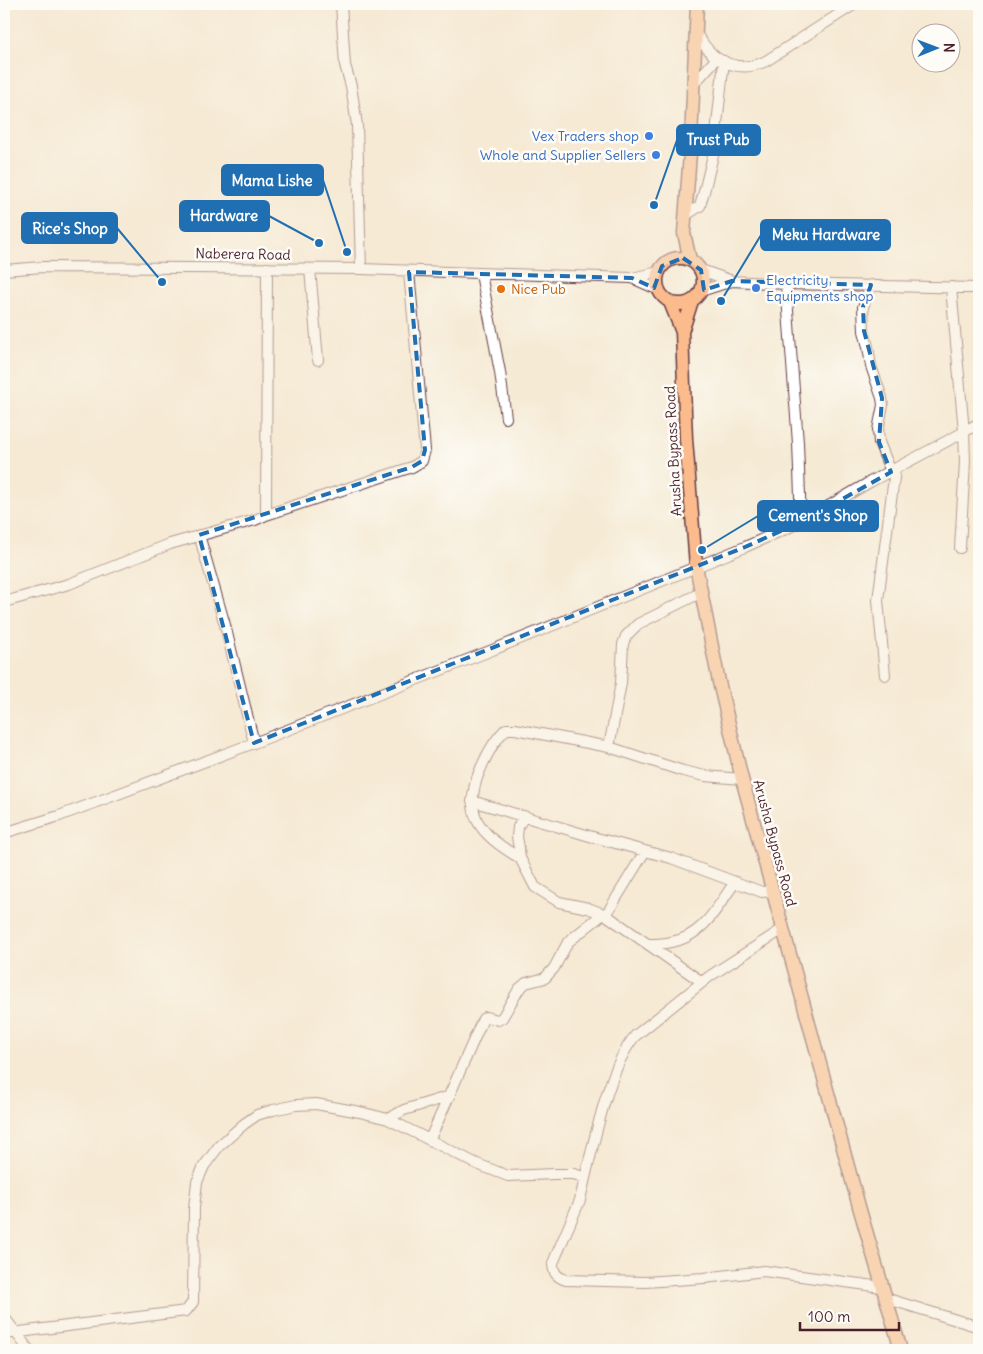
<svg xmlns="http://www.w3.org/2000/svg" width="983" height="1354" font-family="Delius,sans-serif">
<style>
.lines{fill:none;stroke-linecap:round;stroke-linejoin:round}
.minor-casing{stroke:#643d44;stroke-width:12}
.major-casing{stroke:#643d44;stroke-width:15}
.minor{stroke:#fff;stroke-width:10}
.major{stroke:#fbbb8c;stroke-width:12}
.marked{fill:none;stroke:#1f6fb2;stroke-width:4;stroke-dasharray:10 6;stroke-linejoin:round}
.shop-dot{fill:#3f7fe0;stroke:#fdfcf7;stroke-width:2}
.food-dot{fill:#e8710a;stroke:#fdfcf7;stroke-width:2}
.labels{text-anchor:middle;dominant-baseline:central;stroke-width:5;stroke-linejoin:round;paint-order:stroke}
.shop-label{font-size:14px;fill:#366cbe;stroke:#fdfcf7;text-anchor:end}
.street-label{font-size:14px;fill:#4a1f2b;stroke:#fdfcf7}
.food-label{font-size:14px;fill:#c56008;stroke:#fdfcf7;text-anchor:start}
.leader{fill:none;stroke:#1f6fb2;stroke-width:2}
.callout-dot{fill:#1f6fb2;stroke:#fdfcf7;stroke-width:2}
.callout{fill:#1f6fb2;stroke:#1f6fb2;stroke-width:2}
.callout-label{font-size:15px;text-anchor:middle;font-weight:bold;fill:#fff}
</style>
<rect width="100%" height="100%" fill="#fdfcf7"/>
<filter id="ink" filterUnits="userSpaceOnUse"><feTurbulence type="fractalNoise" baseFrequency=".02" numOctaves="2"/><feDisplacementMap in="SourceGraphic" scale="10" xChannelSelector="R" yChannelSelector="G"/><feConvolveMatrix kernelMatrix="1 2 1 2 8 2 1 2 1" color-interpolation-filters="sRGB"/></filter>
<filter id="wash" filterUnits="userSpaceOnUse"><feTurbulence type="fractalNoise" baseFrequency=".0096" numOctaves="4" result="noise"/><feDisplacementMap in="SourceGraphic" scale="20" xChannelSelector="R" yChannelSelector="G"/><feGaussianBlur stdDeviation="1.12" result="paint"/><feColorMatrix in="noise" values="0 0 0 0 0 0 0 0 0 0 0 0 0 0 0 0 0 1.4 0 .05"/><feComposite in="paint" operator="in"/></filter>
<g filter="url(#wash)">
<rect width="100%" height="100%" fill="#f5ead4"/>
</g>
<g filter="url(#ink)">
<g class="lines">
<defs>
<path id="minor" d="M341,4l4,61 6,21 6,39 4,144
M696,34c6,8 13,19 21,24 16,10 33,11 49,3l89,-57
M692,86l25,-28
M686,215l14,-9 5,-18 9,-37 10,-90
M310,269l8,91
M4,270l39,-3 318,2 271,9 27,-6
M701,270l31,11 54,3 193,4
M481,274l19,98 6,46
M632,278l27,12
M786,284l12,159 3,79
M871,285l-8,22 1,24 4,16 3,19 11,32 1,7 -5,25 1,12 12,30
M951,287l13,145 1,30 -5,86
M701,291l31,-10
M266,515l1,-247
M199,535l26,90 29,118
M4,602l65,-18 101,-40 85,-24 11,-5 146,-48 10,-6 3,-11 -16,-178
M885,675l-7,-75 17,-130
M609,747l12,-64 2,-39 3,-8 12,-12 64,-32
M472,801l121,36 78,21 91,34 11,-1
M524,816l-6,11 -1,10 2,11 1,10 15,29 24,15 29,6 18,7 96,67
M4,833l55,-17 195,-73 236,-92 255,-104 56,-25 69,-40 94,-50 15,-9
M520,858c-39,-22 -60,-44 -39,-90 6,-14 13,-28 25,-39h9l94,18 74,24 22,5 37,3
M606,915l39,-64
M648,944c7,0 16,0 23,-2 32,-5 47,-36 64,-60
M388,1119l16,-9 46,-14
M430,1139l53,-120 3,-2 12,3 4,-2 17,-29 7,-6 19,-5 9,-10 14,-26 35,-28
M585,1178c10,-40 24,-111 50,-142l75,-60 73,-47
M885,1298l94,29
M4,1317l25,33
M4,1334l182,-23 7,-9 1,-94 3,-26 7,-16 15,-20 25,-22 13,-9 16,-5 23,-5 20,-1 44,8 28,7 89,45 31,12 46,-2h20l11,4 -5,22 -27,63c0,10 4,14 13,17l79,2 59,-4 60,-7 118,16
M976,1350l3,-4"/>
<path id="major" d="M657 281a23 23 0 1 1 46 0a23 23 0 1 1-46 0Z
M690,260l-6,-27 7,-93 6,-136
M670,302l12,30 4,107 10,127 23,116 23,97 118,431 41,140
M682,332l10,-31"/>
</defs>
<use href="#minor" class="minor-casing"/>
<use href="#major" class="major-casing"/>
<use href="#minor" class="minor"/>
<use href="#major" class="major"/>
</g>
</g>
<path d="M0 0H983V1354H0ZM683,258l18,12 3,20 28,-9 139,4 -8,22 1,24 18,67 -3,44 12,30 -90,50 -56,25 -491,196 -55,-208 213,-68 10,-6 3,-11 -16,-178 223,6 22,10 8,-22z" fill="#f5ead4" fill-opacity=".55" fill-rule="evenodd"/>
<path class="marked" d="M683,258l18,12 3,20 28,-9 139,4 -8,22 1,24 18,67 -3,44 12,30 -90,50 -56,25 -491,196 -55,-208 213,-68 10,-6 3,-11 -16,-178 223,6 22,10 8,-22z"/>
<g class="shop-dot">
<circle cx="649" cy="136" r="5"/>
<circle cx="656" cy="155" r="5"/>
<circle cx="756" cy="288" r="5"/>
</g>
<circle class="food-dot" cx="501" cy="289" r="5"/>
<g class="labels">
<g class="shop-label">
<text x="639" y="136">Vex Traders shop</text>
<text x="646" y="155">Whole and Supplier Sellers</text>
<text x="766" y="280" text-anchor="start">Electricity<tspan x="766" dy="16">Equipments shop</tspan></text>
</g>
<g class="street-label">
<text transform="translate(243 254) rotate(1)">Naberera Road</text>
<text transform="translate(673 451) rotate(-93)">Arusha Bypass Road</text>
<text transform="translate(775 843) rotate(75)">Arusha Bypass Road</text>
</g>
<g class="food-label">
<text x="511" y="289">Nice Pub</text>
</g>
</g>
<path class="leader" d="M654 205L677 140M347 252L323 180M319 243L269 216M162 282L117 228M721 301L761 235M702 550L758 516"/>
<g class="callout-dot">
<circle cx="654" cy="205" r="5"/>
<circle cx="347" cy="252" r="5"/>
<circle cx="319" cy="243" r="5"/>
<circle cx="162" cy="282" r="5"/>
<circle cx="721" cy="301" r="5"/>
<circle cx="702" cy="550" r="5"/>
</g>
<g class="callout">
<rect x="677" y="125" width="83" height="30" rx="5"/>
<rect x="222" y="165" width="101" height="30" rx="5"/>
<rect x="180" y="201" width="89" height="30" rx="5"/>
<rect x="22" y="213" width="95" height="30" rx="5"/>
<rect x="761" y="220" width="129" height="30" rx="5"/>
<rect x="758" y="501" width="120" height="30" rx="5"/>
</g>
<g class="callout-label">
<text x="718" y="145">Trust Pub</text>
<text x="272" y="186">Mama Lishe</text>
<text x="224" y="221">Hardware</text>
<text x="70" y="234">Rice's Shop</text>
<text x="826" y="240">Meku Hardware</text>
<text x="818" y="521">Cement's Shop</text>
</g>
<rect width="983" height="1354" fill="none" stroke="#fdfcf7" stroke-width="20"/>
<g transform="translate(936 48) rotate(89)"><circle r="24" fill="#fdfcf7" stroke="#b5a4a5"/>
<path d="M0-4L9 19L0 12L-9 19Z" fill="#1f6fb2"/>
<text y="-8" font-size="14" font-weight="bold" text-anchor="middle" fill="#4a1f2b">N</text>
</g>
<path d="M800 1322v8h99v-8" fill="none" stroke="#4a1f2b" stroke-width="2.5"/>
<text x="808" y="1322" font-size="15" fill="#4a1f2b" stroke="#fdfcf7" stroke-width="4" paint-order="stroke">100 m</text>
</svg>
